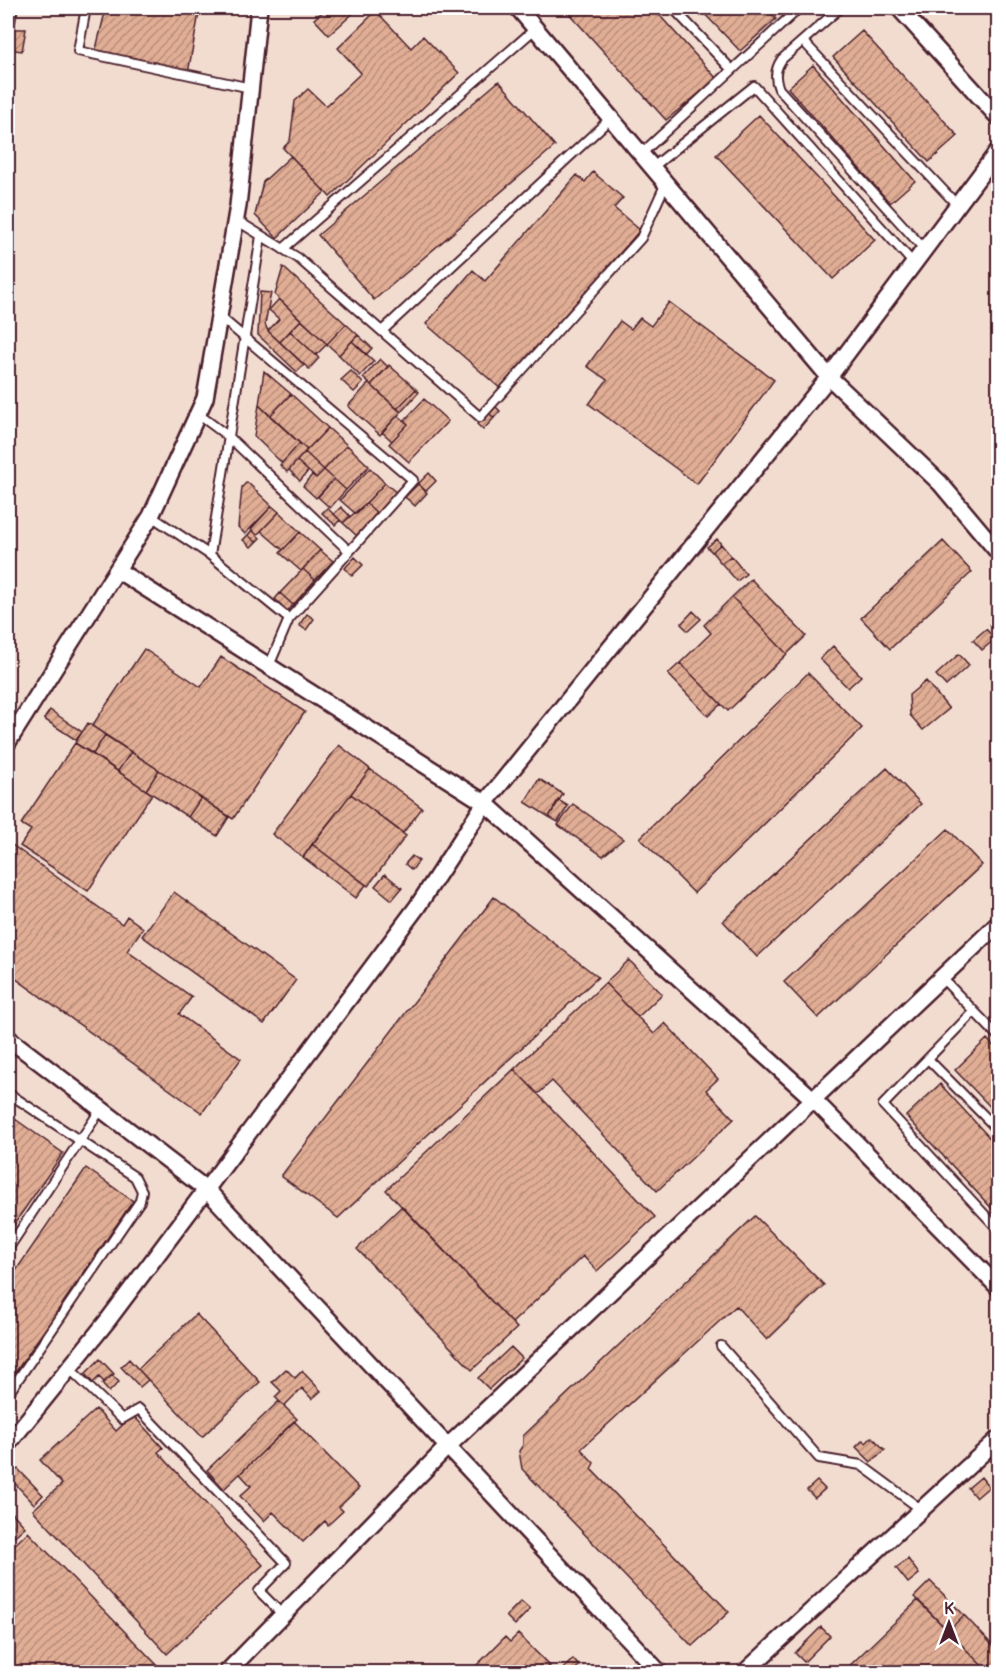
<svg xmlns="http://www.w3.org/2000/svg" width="1006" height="1680" font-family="Pangolin,sans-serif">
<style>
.built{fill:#f2dcd0}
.building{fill:url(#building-hatch);stroke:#4a1f2b;stroke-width:1.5}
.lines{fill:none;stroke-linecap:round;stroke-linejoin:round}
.service-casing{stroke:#4a1f2b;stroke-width:12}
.minor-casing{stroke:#4a1f2b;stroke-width:20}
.service{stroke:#fff;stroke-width:8}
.minor{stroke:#fff;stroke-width:15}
</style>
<defs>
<pattern id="building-hatch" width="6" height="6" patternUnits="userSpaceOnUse" patternTransform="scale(1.5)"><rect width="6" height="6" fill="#e1ae95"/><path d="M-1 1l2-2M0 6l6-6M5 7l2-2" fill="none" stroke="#b88d7a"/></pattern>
</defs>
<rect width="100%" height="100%" fill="#f9efea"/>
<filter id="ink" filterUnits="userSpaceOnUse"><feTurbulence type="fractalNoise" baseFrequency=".0167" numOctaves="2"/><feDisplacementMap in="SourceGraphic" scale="12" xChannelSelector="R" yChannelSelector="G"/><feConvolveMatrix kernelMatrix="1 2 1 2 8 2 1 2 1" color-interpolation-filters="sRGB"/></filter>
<g filter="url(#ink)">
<path class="built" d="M8,8h990v1664h-990z"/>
<path class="building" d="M8,8h10l-4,21h12l-4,22 -14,-2z
M106,8h94l-12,65 -93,-20z
M327,8h32l-30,27 -15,-16z
M564,8h89l64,71 -51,41z
M699,8h66l11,11 -36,32z
M376,11l35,37 12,-12 36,37 -129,124 -47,-49 7,-7 5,-40 13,-12 18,17 35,-33 -23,-25z
M862,31l96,105 -29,26 -96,-105z
M813,65l102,116 -25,22 -102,-115z
M499,81l56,65 -181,154 -56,-65z
M759,115l116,125 -42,39 -117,-124z
M291,156l34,36 -48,46 -22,-23 8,-33z
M593,172l30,26 -9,10 26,22 -138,160 -76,-66 47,-54 12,11 92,-106 8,7z
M283,267l63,57 -19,20 -52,-49z
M260,292l11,1 -6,31 3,7 36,34 -7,7 -39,-37z
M279,299l22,21 -21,22 -12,-11 11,-12 -10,-9z
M669,302l105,78 -77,104 -108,-80 18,-24 -20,-14 33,-45 11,8 9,-11 11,8z
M301,320l26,24 -11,11 -26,-24z
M346,324l12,11 -19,20 -12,-11z
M290,331l29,27 -10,11 -29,-27z
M358,335l14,13 -6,7 -14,-14z
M352,341l22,20 -14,15 -21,-21z
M380,359l8,8 -17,18 -8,-7z
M389,365l27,24 -19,20 -26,-24z
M264,371l27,23 -21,22 -11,-11z
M351,371l12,12 -9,9 -13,-12z
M369,383l32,29 -21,23 -32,-29z
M416,389l3,3 -18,20 -4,-3z
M291,394l37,34 -21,22 -37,-34z
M424,399l24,22 -39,41 -20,-18 19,-20 -4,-3z
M259,405l41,38 -18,20 -28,-27z
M494,405l6,6 -6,7 -6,-6z
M488,412l6,6 -11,12 -6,-6z
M398,415l10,9 -16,17 -10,-9z
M328,428l19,17 -23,25 -19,-18z
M300,443l7,7 -20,22 -7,-7z
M347,445l22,21 -23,24 -22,-20z
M305,452l19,18 -8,8 -19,-17z
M297,461l11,10 -8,10 -11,-11z
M370,468l15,15 -29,31 -16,-14z
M324,470l10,9 -18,19 -13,-12 9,-11 4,3z
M429,473l7,8 -10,10 -8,-7z
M334,479l12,11 -16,18 -12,-11z
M247,482l25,24 -27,28 -7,-7 4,-40z
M385,483l12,10 -19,21 -12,-11z
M418,484l9,9 -12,13 -10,-9z
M366,503l12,11 -21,22 -14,-13z
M272,506l7,6 -22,23 -6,-6z
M341,507l9,9 -7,7 -9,-9z
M327,508l13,12 -5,5 -13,-12z
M279,512l21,20 -17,18 -22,-19z
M252,530l8,8 -4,4 -8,-7z
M300,532l20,18 -19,21 -21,-18z
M248,535l8,7 -5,5 -8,-7z
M717,539l4,5 -9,8 -5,-5z
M943,541l29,31 -82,77 -29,-31z
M721,544l10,12 -10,7 -9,-11z
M320,550l13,11 -18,19 -12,-11z
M731,556l15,18 -9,7 -16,-18z
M355,557l8,8 -11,11 -7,-8z
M303,569l12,11 -22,25 -13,-12z
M751,579l55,57 -19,18 -55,-57z
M280,593l13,12 -6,6 -12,-12z
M732,597l55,57 -59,57 -48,-48 31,-30 -7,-8z
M693,611l8,8 -13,12 -7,-7z
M307,614l7,5 -8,11 -7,-5z
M998,616v17l-8,-9z
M986,629l9,10 -13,11 -9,-10z
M833,646l28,30 -13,12 -28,-29z
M144,649l57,38 20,-30 84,55 -72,107 -141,-93z
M959,654l10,11 -23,21 -10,-11z
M680,663l41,41 -13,12 -40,-42z
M808,673l54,55 -168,165 -54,-55z
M926,681l23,28 -26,21 -13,-15 -1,-20z
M50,710l32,22 -6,8 -32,-21z
M88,723l17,12 -12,19 -18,-11z
M105,735l26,17 -13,19 -25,-17z
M75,743l77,51 -64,97 -68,-45 11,-16 -10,-6z
M339,745l31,24 -67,88 -31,-23z
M131,752l28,18 -13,20 -28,-19z
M887,768l34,36 -164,153 -34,-36z
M370,769l52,39 -19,25 -52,-39z
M159,770l42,28 -13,19 -42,-27z
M539,779l24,15 -14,23 -24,-15z
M351,794l55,42 -38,50 -56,-42z
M201,798l28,19 -12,19 -29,-19z
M558,800l10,6 -10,16 -9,-5z
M573,804l50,35 -20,17 -45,-31z
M948,829l34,36 -164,153 -34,-36z
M8,842l114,82 5,-8 16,12 -16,23 65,46 -13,17 62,45 -39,54 -194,-140z
M312,844l54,41 -10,13 -53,-41z
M412,856l7,5 -7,9 -7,-6z
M385,874l17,14 -10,12 -17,-14z
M174,892l122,88 -32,44 -122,-88z
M494,897l104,80 -260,241 -57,-42z
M629,960l33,34 -24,23 -33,-34z
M605,983l49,51 11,-11 53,56 -12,11 28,29 -77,72 -105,-110 -14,13 -24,-25z
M987,1039l11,12v64l-43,-45z
M514,1069l141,148 -58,54 -14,-15 -71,67 -126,-133z
M940,1084l58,63v68l-92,-99z
M15,1119l48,34 -55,80v-103z
M86,1168l47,33 -125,182v-101z
M402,1206l115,122 -45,42 -115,-121z
M755,1216l69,69 -57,55 -31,-34 -155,143 13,14 -3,6 138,143 -37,34 -170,-177 -3,-18 4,-6v-9z
M196,1314l64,68 -58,55 -64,-68z
M511,1347l11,11 -33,31 -11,-11z
M100,1359l14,15 -10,8 -5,-5 -6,6 -8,-9z
M129,1359l19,21 -8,7 -19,-20z
M286,1369l9,9 7,-7 19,20 -9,8 -10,-11 -18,18 -9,-9 6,-6 -9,-9z
M112,1375l7,7 -10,10 -7,-8z
M279,1401l18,18 -73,70 -17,-19z
M96,1409l20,22 17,-16 30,33 -5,4 105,113 -96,89 -134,-144 29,-26 -22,-24z
M294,1421l65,67 -20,19 4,4 -15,14 -3,-4 -22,21 -30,-30 -9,9 -24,-25 11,-10 -11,-12z
M872,1437l13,13 -14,12 -15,-15 7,-7 3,3z
M18,1469l25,26 -9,9 -25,-27z
M981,1477l8,10 -13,11 -8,-10z
M817,1481l8,8 -10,9 -8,-8z
M8,1508l17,19 -15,13 -2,-2z
M28,1532l133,137 -3,3h-150v-121z
M908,1559l11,15 -11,9 -12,-15z
M930,1581l34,34 -16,16 -34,-34z
M918,1600l70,72h-145z
M521,1601l9,8 -15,16 -9,-9z
M964,1615l34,36v17l-4,4h-6l-40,-41z
M821,1627l9,9 -26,26 -9,-9z
M518,1634l32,32 -5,4 2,2h-77l35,-35 5,5z
M573,1659l6,7 -7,6h-7l-3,-2z"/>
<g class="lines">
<defs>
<path id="service" d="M86,8l-8,43 173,37
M673,8l59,62
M840,8l-58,51c-7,10 -8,19 -3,30l146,161
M803,41l155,165
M641,154l153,-141 -6,-5
M653,167l101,-81 160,178
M236,220l62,38 182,159 161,-179 25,-55
M261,236l-51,319 79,64 -20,47
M283,249l253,-221
M219,316l194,164 -124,139
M382,331l229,-213
M198,414l31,23 120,114
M151,516l59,39
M942,978l56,58
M974,1011l-91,94 115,124
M928,1059l70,71
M8,1093l127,84 7,14 -2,10 -132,193
M8,1249l93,-140
M721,1346l98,112 42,7 61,45
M69,1368l53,51 17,-10 147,154 -27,28 24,24"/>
<path id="minor" d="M518,8l311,369 111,106 58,69
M899,8l99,109
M117,570l368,233 329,297 184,187
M8,742l143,-226 54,-118 33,-192 21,-198
M8,1038l199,152 452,482
M8,1444l100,-124 118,-157 191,-256 68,-104 344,-426 169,-226
M227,1672l220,-225 551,-523
M745,1672l253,-233"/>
</defs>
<use href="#service" class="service-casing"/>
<use href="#minor" class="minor-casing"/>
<use href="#service" class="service"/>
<use href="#minor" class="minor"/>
</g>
</g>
<rect width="1006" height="1680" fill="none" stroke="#fff" stroke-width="30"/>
<rect x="15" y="15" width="976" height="1650" fill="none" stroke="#4a1f2b" stroke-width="2" filter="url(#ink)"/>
<g transform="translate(949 1623)" stroke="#ffffff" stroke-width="4.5" paint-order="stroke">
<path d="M0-4.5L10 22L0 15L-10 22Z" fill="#4a1f2b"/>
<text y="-9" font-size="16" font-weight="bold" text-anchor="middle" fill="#4a1f2b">K</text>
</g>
</svg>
